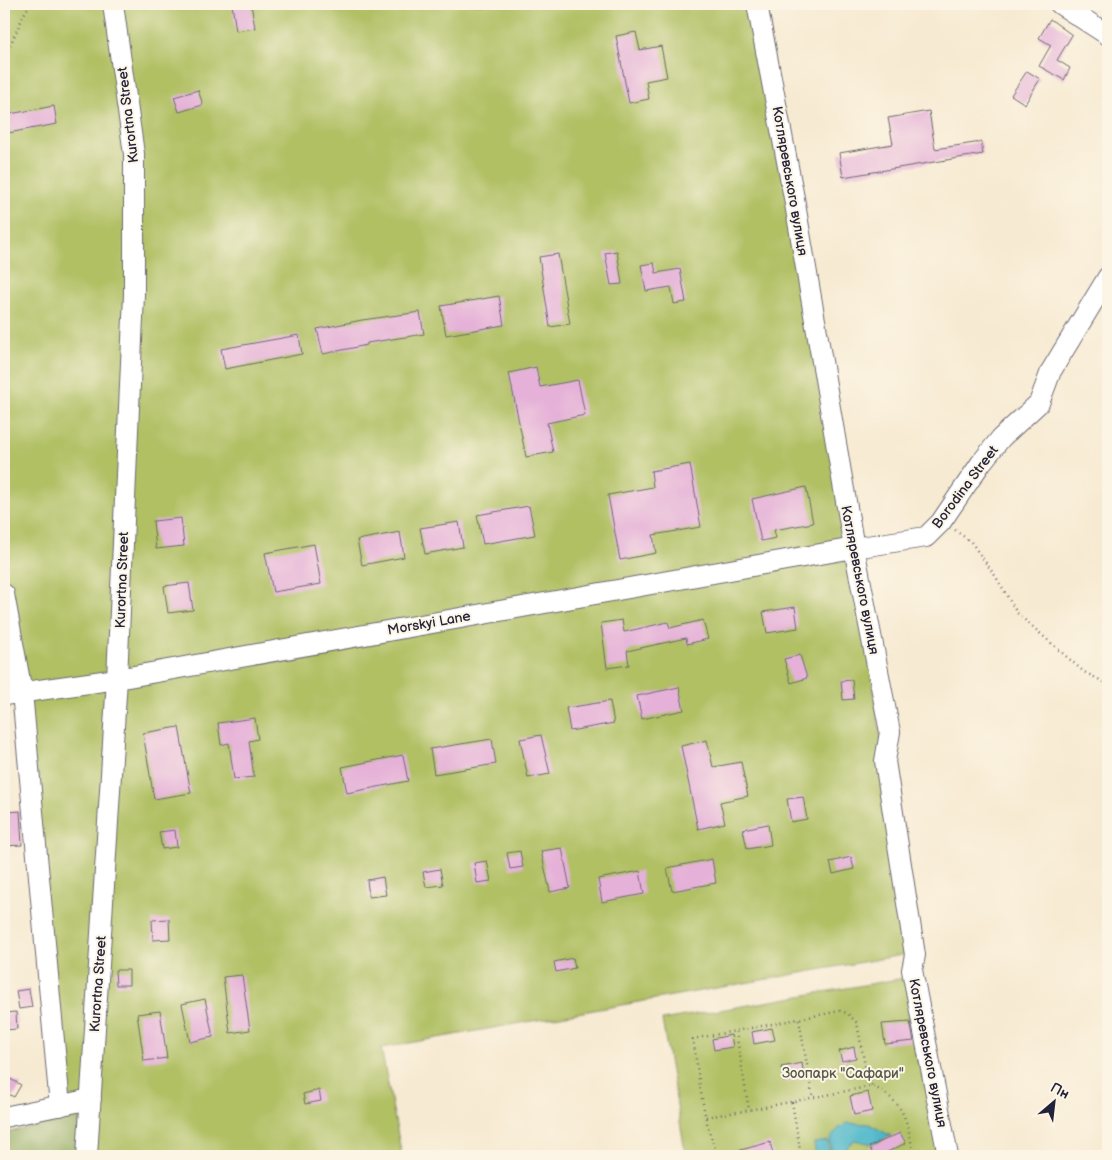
<svg xmlns="http://www.w3.org/2000/svg" width="1112" height="1160" font-family="'Balsamiq Sans',sans-serif">
<style>
.green{fill:#b0c063;stroke:#69714f}
.forest{fill:#8ca659;stroke:#57644a}
.water{fill:#4db8ca;stroke:#386d82}
.building{fill:#e5b1d8}
.lines{fill:none;stroke-linecap:round;stroke-linejoin:round}
.minor-casing{stroke:#6d6870;stroke-width:22}
.path{stroke:#6d6870;stroke-width:2.5;stroke-dasharray:1 4;stroke-linecap:butt}
.minor{stroke:#fff;stroke-width:20}
.labels{text-anchor:middle;dominant-baseline:central;stroke-width:4;stroke-linejoin:round;paint-order:stroke}
.street-label{font-size:14px;fill:#22223b;stroke:#fcf5e5}
.park-label{font-size:14px;fill:#545949;stroke:#fcf5e5}
</style>
<rect width="100%" height="100%" fill="#fcf5e5"/>
<filter id="ink" filterUnits="userSpaceOnUse"><feTurbulence type="fractalNoise" baseFrequency=".02" numOctaves="2"/><feDisplacementMap in="SourceGraphic" scale="10" xChannelSelector="R" yChannelSelector="G"/><feConvolveMatrix kernelMatrix="1 2 1 2 8 2 1 2 1" color-interpolation-filters="sRGB"/></filter>
<filter id="wash" filterUnits="userSpaceOnUse"><feTurbulence type="fractalNoise" baseFrequency=".0096" numOctaves="4" result="noise"/><feDisplacementMap in="SourceGraphic" scale="20" xChannelSelector="R" yChannelSelector="G"/><feGaussianBlur stdDeviation="1.12" result="paint"/><feColorMatrix in="noise" values="0 0 0 0 0 0 0 0 0 0 0 0 0 0 0 0 0 1.4 0 .05"/><feComposite in="paint" operator="in"/></filter>
<g filter="url(#wash)">
<rect width="100%" height="100%" fill="#f7ead2"/>
<path class="green" d="M4,4h753l96,546 60,403 -532,95 21,108h-310l-2,-58 -28,6 -58,-515v-550l2,-1 -2,-7z
M910,977l31,179h-255l-24,-136z"/>
<path class="forest" d="M81,1116l-2,40h-75v-23z"/>
<path class="water" d="M848,1123l21,1 22,12 -18,8 -19,-4 -6,6 -4,8 -12,2 -2,-17 9,-11z
M828,1141l2,15h-14l-2,-13z"/>
<g id="blocks">
<path class="building" d="M232,4h19l4,24 -19,3z
M1050,19l22,16 -15,25 13,8 -6,12 -25,-14 12,-21 -12,-7z
M636,32l4,18 21,-4 6,31 -21,4 3,18 -20,4 -13,-67z
M1027,71l13,8 -15,25 -14,-9z
M198,90l5,15 -24,7 -5,-15z
M54,106l3,18 -49,9 -4,-18z
M929,111l6,38 46,-7 2,12 -140,23 -4,-24 54,-9 -5,-26z
M617,251l5,33 -11,1 -6,-32z
M558,254l12,70 -20,3 -11,-70z
M654,263l2,10 24,-4 6,33 -12,2 -3,-17 -25,4 -5,-26z
M499,296l5,29 -58,10 -5,-29z
M420,312l4,22 -57,9v2l-44,9 -6,-25 45,-9z
M299,335l3,19 -77,15 -4,-20z
M536,367l4,20 38,-7 7,35 -38,8 6,29 -27,5 -17,-84z
M690,464l11,63 -48,8 3,18 -36,7 -12,-65 45,-8 -2,-16z
M806,487l7,36 -39,7 2,8 -15,3 -9,-42z
M529,506l6,29 -52,9 -6,-29z
M181,518l3,28 -28,3 -3,-28z
M459,522l4,25 -38,7 -5,-26z
M400,532l4,25 -42,8 -5,-25z
M314,544l7,40 -48,8 -8,-39z
M189,583l4,27 -25,3 -4,-27z
M795,607l3,21 -31,5 -4,-21z
M622,620l2,12 44,-10 2,6 33,-8 5,19 -21,5 -1,-6 -59,13 2,14 -22,3 -6,-45z
M800,655l7,23 -16,5 -7,-24z
M852,680l2,19 -11,1 -2,-19z
M679,687l5,23 -42,9 -5,-23z
M610,701l4,22 -44,8 -4,-23z
M255,718l3,21 -9,2 5,36 -20,2 -5,-36 -8,2 -3,-22z
M179,727l12,66 -37,6 -11,-66z
M541,735l9,39 -22,4 -8,-39z
M492,739l4,25 -62,10 -4,-25z
M707,740l6,27 28,-5 7,34 -28,6 5,21 -27,6 -17,-83z
M403,755l5,26 -61,12 -5,-26z
M803,797l4,22 -16,3 -4,-23z
M20,811l2,34 -18,1v-13h5l-2,-21z
M768,824l3,21 -24,4 -4,-20z
M175,830l2,17 -15,2 -3,-17z
M562,848l8,40 -20,4 -9,-41z
M520,851l3,16 -13,2 -3,-16z
M851,857l3,12 -21,5 -3,-12z
M712,859l4,24 -44,8 -5,-23z
M487,861l4,20 -14,2 -3,-20z
M440,869l3,16 -17,2 -3,-15z
M640,871l4,23 -42,8 -4,-23z
M383,877l3,18 -17,2 -2,-17z
M169,919l1,20 -17,1 -1,-20z
M573,958l2,10 -19,4 -2,-10z
M115,970h14v15h-13z
M242,975l8,55 -20,3 -7,-56z
M29,989l3,18 -13,2 -3,-18z
M205,999l8,38 -23,5 -8,-38z
M160,1011l7,47 -23,3 -7,-47z
M16,1012l1,17 -13,1v-17z
M910,1022l4,19 -29,3 -3,-20z
M772,1028l3,12 -21,4 -2,-12z
M731,1035l2,12 -19,3 -2,-11z
M854,1047l2,11 -14,3 -3,-10z
M802,1063l2,15 -20,4 -3,-15z
M7,1077l14,8 -7,12 -10,-5v-9z
M319,1090l2,11 -16,3 -2,-10z
M868,1092l4,19 -18,4 -4,-19z
M900,1133l6,10 -27,13h-5l-5,-9z
M770,1142l3,12 -8,2h-34l-1,-3z"/>
</g>
</g>
<g filter="url(#ink)">
<use href="#blocks" fill-opacity="0" stroke="#6d6870" stroke-width="1"/>
<g class="lines">
<defs>
<path id="minor" d="M757,4l37,194 60,350 36,184 -5,29 30,194 -3,15 36,186
M1060,4l48,31
M4,594l18,98 38,414
M4,695l113,-16 737,-131 72,-11 15,-15 40,-59 20,-25 38,-35 12,-32 57,-94
M4,1117l87,-18
M87,1156l30,-477 17,-384v-141l-21,-150"/>
</defs>
<use href="#minor" class="minor-casing"/>
<path class="path" d="M4,59l22,-49 6,-6
M955,530l16,12 25,35 21,36 67,59 24,12
M799,1020l14,78
M736,1032l13,78
M792,1102l9,54
M706,1117l43,-7 123,-24c34,16 35,36 42,70
M720,1156c-16,-22 -22,-87 -27,-117l147,-28 7,2 10,10 8,43 7,20"/>
<use href="#minor" class="minor"/>
</g>
</g>
<g class="labels">
<g class="street-label">
<text transform="translate(128 115) rotate(-97)">Kurortna Street</text>
<text transform="translate(790 181) rotate(80)">Котляревського вулиця</text>
<text transform="translate(965 487) rotate(-53)">Borodina Street</text>
<text transform="translate(122 580) rotate(-88)">Kurortna Street</text>
<text transform="translate(860 580) rotate(79)">Котляревського вулиця</text>
<text transform="translate(429 623) rotate(-10)">Morskyi Lane</text>
<text transform="translate(98 984) rotate(-86)">Kurortna Street</text>
<text transform="translate(928 1053) rotate(79)">Котляревського вулиця</text>
</g>
<g class="park-label">
<text x="843" y="1073">Зоопарк "Сафари"</text>
</g>
</g>
<rect width="1112" height="1160" fill="none" stroke="#fcf5e5" stroke-width="20"/>
<g transform="translate(1054 1102) rotate(28)" stroke="#fcf5e5" stroke-width="4" paint-order="stroke">
<path d="M0-4L9 19L0 12L-9 19Z" fill="#22223b"/>
<text y="-8" font-size="14" font-weight="bold" text-anchor="middle" fill="#22223b">Пн</text>
</g>
</svg>
